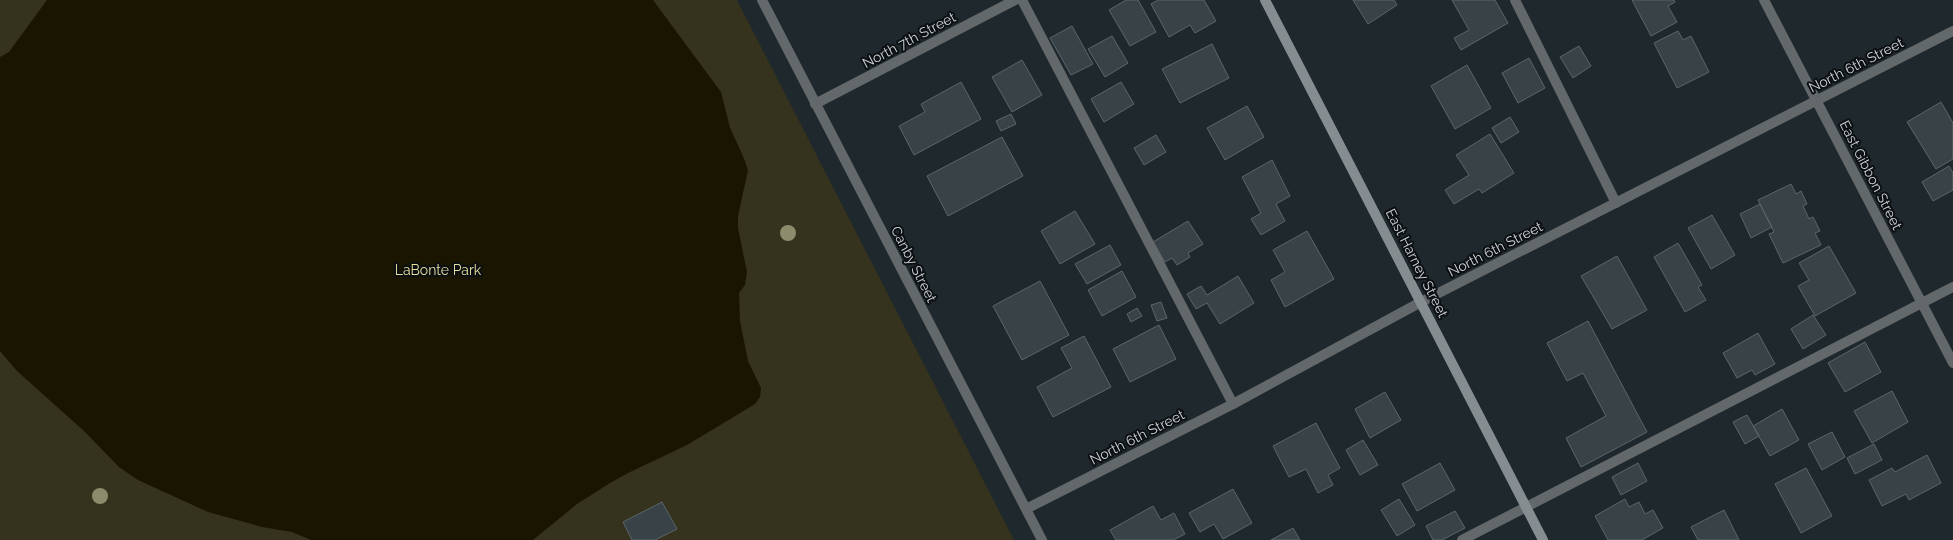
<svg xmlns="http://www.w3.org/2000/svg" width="1953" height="540" font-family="Raleway,sans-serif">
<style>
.green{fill:#35321d}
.water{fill:#191500}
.building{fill:#384247;stroke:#5b666b}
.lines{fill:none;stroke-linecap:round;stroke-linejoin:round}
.service{stroke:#63686a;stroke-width:10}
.minor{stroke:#63686a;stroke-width:10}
.secondary{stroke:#858d91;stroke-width:10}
.tree{fill:#8c8c6c}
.labels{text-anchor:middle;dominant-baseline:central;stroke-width:4;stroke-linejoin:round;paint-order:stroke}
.street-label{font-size:14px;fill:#cdd3d7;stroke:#0c1012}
.park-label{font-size:14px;fill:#e6dd9f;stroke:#0c1012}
</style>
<rect width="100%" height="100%" fill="#1e282d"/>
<path class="green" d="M0,0h737l277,540h-1014z"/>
<path class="water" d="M47,0h606l68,92 9,36 13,28 5,14 -10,46v12l9,44 -2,13 -6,8 1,28 8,40 13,27 -1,9 -5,7 -68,41 -59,28 -18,10 -33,21 -44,36h-222l-19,-8 -30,-5 -54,-15 -70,-32 -19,-13 -35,-36 -67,-60 -17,-20v-294l9,-5z"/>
<path class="building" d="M1126,0h12l18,32 -26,14 -21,-36z
M1158,0h46l12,21 -21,12 -5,-8 -21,12 -18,-33z
M1353,0h41l3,5 -29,19z
M1452,0h43l13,23 -47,27 -7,-12 15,-8z
M1632,0h42l1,2 -7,4 9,16 -26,14z
M1072,26l21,38 -22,11 -21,-37z
M1678,31l5,9 8,-4 18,36 -32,16 -23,-45z
M1112,36l16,27 -23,14 -17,-28z
M1212,44l17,34 -49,25 -18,-34z
M1579,46l12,20 -18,12 -13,-21z
M1529,58l16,30 -27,15 -16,-30z
M1022,60l20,35 -30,17 -20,-35z
M1467,65l24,43 -36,21 -24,-43z
M961,82l20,37 -67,36 -15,-29 26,-14 -4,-8z
M1121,82l13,22 -30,18 -13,-23z
M1941,102l12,21v36l-17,10 -29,-47z
M1247,106l17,31 -39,23 -18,-32z
M1011,114l5,10 -15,7 -5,-10z
M1510,117l9,15 -18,11 -9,-15z
M1490,134l24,39 -32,20 -3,-4 -25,15 -9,-14 24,-15 -13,-20z
M1156,135l10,17 -22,13 -10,-17z
M1002,137l21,39 -75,40 -21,-40z
M1272,160l18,36 -14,8 9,17 -24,14 -10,-16 10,-6 -19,-36z
M1949,166l4,7v17l-20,11 -11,-19z
M1791,184l5,10 5,-3 6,13 -4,2 6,13 4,-2 7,14 -5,2 6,12 -38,18 -14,-29 5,-2 -16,-32z
M1760,204l12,23 -21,11 -11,-24z
M1075,211l20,33 -35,20 -19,-33z
M1712,215l23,40 -24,14 -23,-41z
M1188,221l15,23 -15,9 2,4 -13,8 -5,-7 -7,4 -12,-20z
M1307,231l27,48 -49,28 -14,-27 14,-8 -12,-22z
M1678,243l24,42 -4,2 8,13 -21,12 -31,-55z
M1110,245l11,20 -34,19 -12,-20z
M1829,246l27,47 -41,23 -17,-30 11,-6 -10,-17z
M1617,256l30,54 -35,19 -31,-53z
M1122,271l14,26 -34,19 -14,-26z
M1238,276l16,27 -34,21 -13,-21 -11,6 -9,-15 14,-8 6,9z
M1040,281l29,54 -47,25 -29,-54z
M1161,302l6,16 -10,3 -6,-16z
M1137,308l5,8 -11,6 -4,-8z
M1813,315l13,20 -23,14 -12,-20z
M1588,321l59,111 -66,35 -15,-29 40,-22 -23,-43 -16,8 -20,-38z
M1159,325l17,34 -46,23 -17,-33z
M1758,333l17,31 -20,11 -3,-5 -15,8 -14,-25z
M1084,336l27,51 -58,30 -16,-30 35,-19 -11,-20z
M1865,342l16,30 -36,20 -17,-29z
M1892,391l16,31 -36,21 -18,-32z
M1385,392l16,28 -31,18 -15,-29z
M1782,409l17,31 -29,16 -17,-30z
M1747,415l12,21 -14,8 -12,-22z
M1316,423l24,45 -12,7 5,10 -15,8 -12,-24 -17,8 -16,-31z
M1832,432l13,25 -23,13 -14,-26z
M1363,440l15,25 -18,10 -14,-25z
M1874,444l8,16 -27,14 -8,-16z
M1927,455l14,28 -32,17 -3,-6 -24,12 -13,-26 23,-12 3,4z
M1440,463l15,27 -38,21 -15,-27z
M1638,463l9,18 -26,14 -9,-18z
M1806,468l26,48 -31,17 -26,-49z
M1233,489l19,34 -29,16 -9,-15 -14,8 -11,-19z
M1399,499l16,26 -18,11 -16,-26z
M1625,499l4,8 10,-5 6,12 8,-4 10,18 -21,12h-34l-13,-24z
M662,502l15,27 -22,11h-23l-9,-18z
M1153,506l8,14 13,-7 11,21 -12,6h-57l-6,-10z
M1724,510l15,30h-41l-7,-13z
M1455,511l10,17 -23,12h-9l-7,-14z
M1293,528l7,12h-29z"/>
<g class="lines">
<path class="service" d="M1022,0l211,404
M1515,0l101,203
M1462,540l491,-253"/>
<path class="minor" d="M762,0l280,540
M1764,0l189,363
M815,104l200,-104
M1026,509l207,-105 188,-102 532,-271"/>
<path class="secondary" d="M1265,0l278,540"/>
</g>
<g class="tree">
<circle cx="788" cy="233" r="8"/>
<circle cx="100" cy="496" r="8"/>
</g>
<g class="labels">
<g class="street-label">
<text transform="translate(909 40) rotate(-28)">North 7th Street</text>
<text transform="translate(1856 65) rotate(-27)">North 6th Street</text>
<text transform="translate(1871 175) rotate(63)">East Gibbon Street</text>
<text transform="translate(1495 249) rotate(-27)">North 6th Street</text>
<text transform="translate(1417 263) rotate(63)">East Harney Street</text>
<text transform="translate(914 264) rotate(63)">Canby Street</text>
<text transform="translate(1137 437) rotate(-27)">North 6th Street</text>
</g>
<g class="park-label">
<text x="438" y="270">LaBonte Park</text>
</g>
</g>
</svg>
